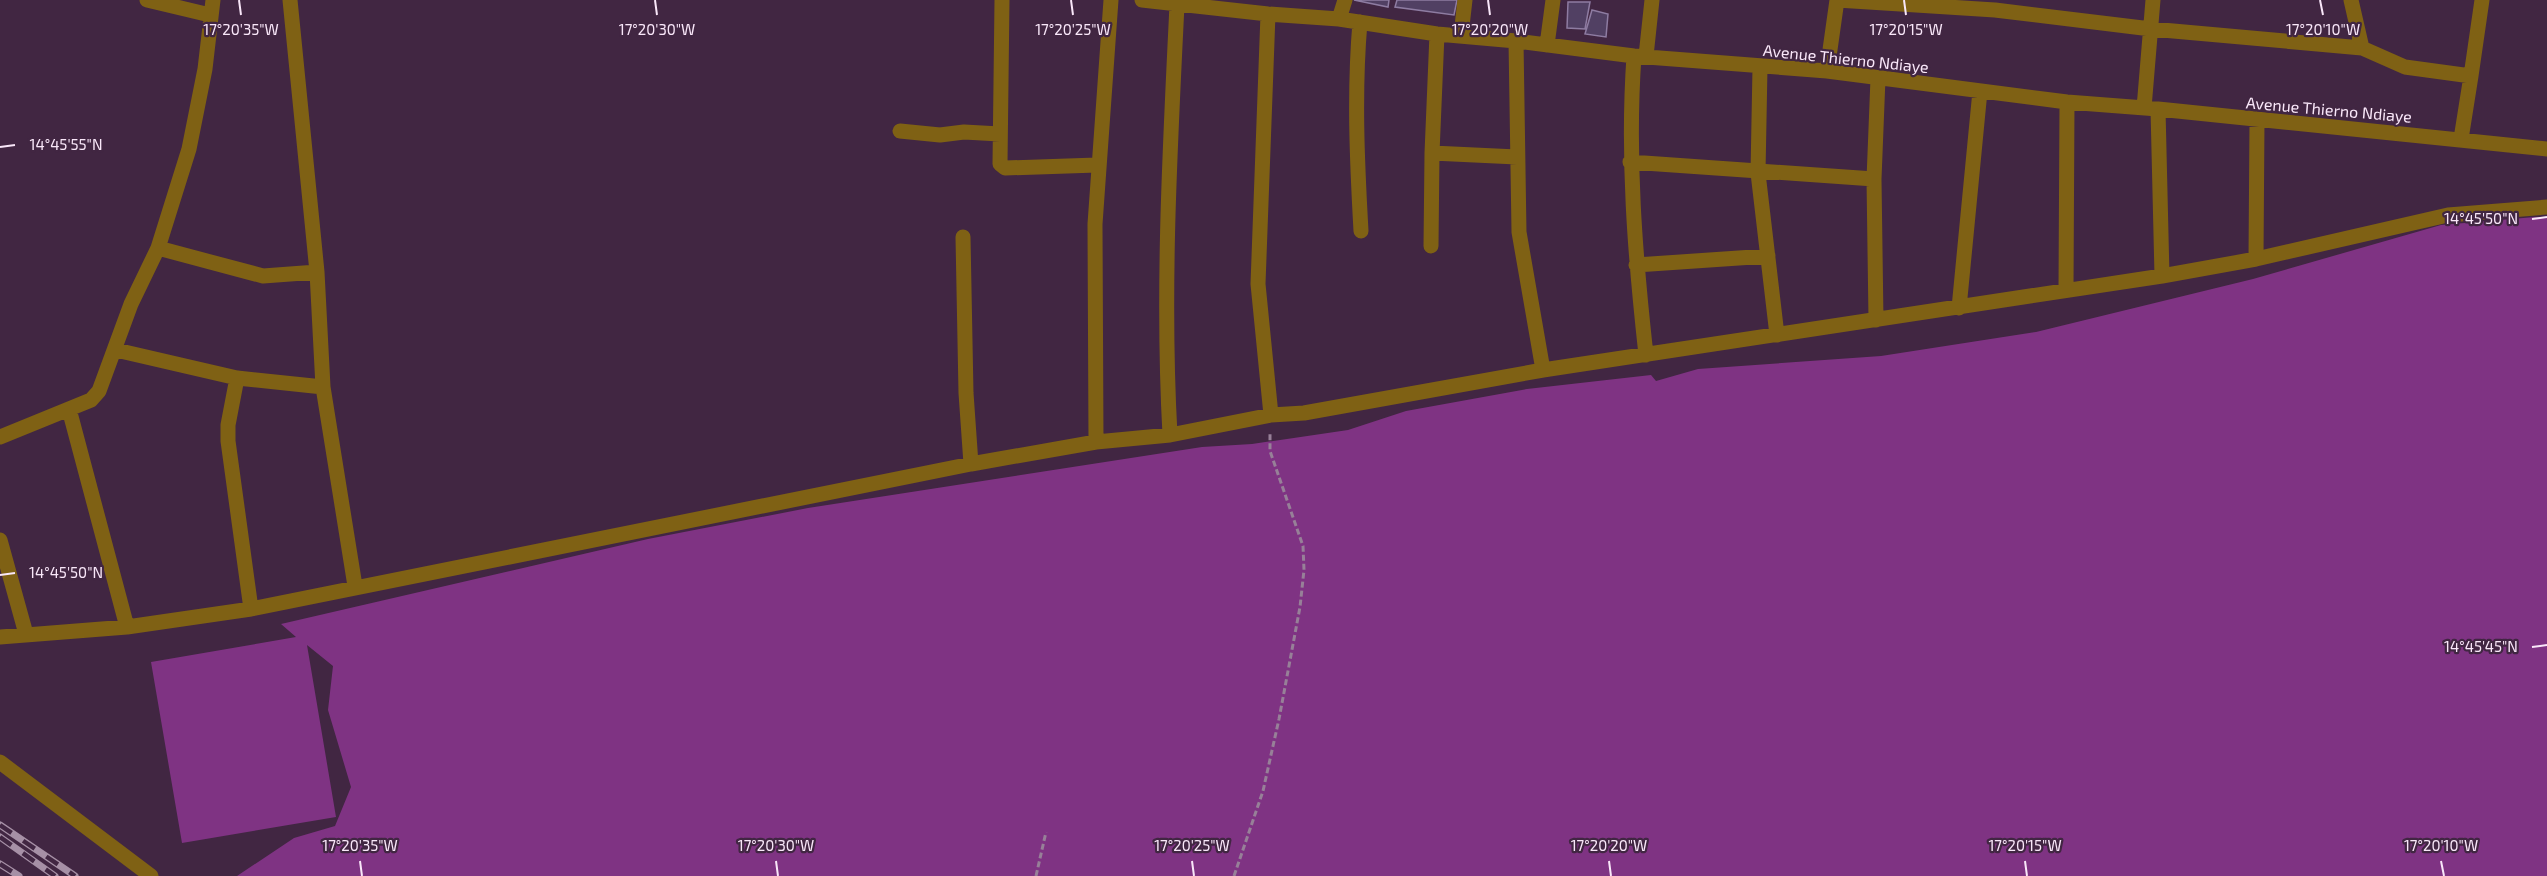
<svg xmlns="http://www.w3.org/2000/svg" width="2547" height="876" font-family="'Exo 2',sans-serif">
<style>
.green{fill:#7f3383}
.building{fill:#514063;stroke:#8e7ca2;stroke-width:1.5}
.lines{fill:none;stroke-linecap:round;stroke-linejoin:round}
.path{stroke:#978098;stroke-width:3;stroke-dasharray:6 3;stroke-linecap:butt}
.minor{stroke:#7f6114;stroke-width:15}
.rail-casing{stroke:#a690a6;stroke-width:7}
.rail{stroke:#412642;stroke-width:4.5;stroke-dasharray:14;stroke-linecap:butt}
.ticks{fill:none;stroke:#f9e7f9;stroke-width:2}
.labels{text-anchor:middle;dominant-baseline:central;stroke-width:4.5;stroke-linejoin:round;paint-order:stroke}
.street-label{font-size:16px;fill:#f9e7f9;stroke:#412642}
.ticks-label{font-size:15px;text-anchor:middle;fill:#f9e7f9;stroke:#412642;stroke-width:4.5;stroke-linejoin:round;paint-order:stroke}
</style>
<rect width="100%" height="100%" fill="#412642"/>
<path class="green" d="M2535,217h12v659h-2310l57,-38 41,-12 16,-39 -23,-77 5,-44 -26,-21 29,172 -154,26 -31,-181 145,-25 -15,-13 367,-85 160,-31 394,-61 50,-3 96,-14 58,-19 121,-22 124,-14 5,6 42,-12 183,-13 155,-24 217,-53 188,-54z"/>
<path class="building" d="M1354,0h35l-1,7z
M1397,0h60l-3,15 -59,-8z
M1568,2h22l-5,27 -18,-1z
M1592,10l16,4 -2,23 -21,-3z"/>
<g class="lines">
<path class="path" d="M1036,876l10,-44
M1234,876l29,-85 16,-72 21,-112 4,-37 -1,-24 -33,-95v-19"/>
<path class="minor" d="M147,0l63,15
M290,0l27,272 6,115 32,199
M1002,0l-2,164 5,4 92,-3
M1142,0l126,14 71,5 98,15 79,7 118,15 193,15 240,31 91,7 389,40
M2351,0l11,48
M1268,14l-10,270 13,131
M1339,19l6,-19
M1360,22c-6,70 -3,138 1,209
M1461,35l4,-35
M1516,41l3,191 24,138
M1547,45l6,-45
M1634,56c-7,100 1,199 12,299
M1646,56l6,-56
M1760,67l-2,106 19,162
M1827,71l10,-71 158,10 156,19 211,19 43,19 66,9 11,-76
M2144,108l9,-108
M2158,109l4,167
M900,131l40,4 24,-3 36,2
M2461,139l10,-63
M1432,153l85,4
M1630,162l244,17
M963,237l3,156 5,71
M1431,246l1,-93 5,-119
M158,248l105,28 54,-4
M2256,259l1,-139
M1636,265l132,-9
M2066,290l1,-188
M1959,308l21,-217
M1876,320l-2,-141 4,-101
M116,350l121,28 86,9
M237,378l-9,47v16l23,168
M69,409l58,218
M1170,435c-8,-143 0,-287 7,-430
M0,437l91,-37 8,-9 32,-87 27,-56 31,-99 16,-80 8,-69
M1096,442l-1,-218 16,-224
M0,540l26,94
M0,637l127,-10 124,-18 720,-145 125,-22 74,-7 101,-20 33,-2 239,-43 619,-94 94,-17 192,-44 99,-8
M0,762l151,114"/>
<defs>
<path id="rail" d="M0,825l75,51
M0,837l55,39
M0,864l19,12"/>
</defs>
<use href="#rail" class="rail-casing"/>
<use href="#rail" class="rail"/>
</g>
<path class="ticks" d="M239,0l2,15M655,0l2,15M1071,0l2,15M1488,0l2,15M1904,0l2,15M2320,0l3,15M0,147l15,-2M2532,219l15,-2M0,575l15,-2M2532,647l15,-2M360,861l2,15M776,861l2,15M1192,861l2,15M1609,861l2,15M2025,861l2,15M2441,861l3,15"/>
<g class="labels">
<g class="street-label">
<text transform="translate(1846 58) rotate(6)">Avenue Thierno Ndiaye</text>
<text transform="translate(2329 109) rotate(5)">Avenue Thierno Ndiaye</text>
</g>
</g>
<g class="ticks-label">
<text x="241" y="35">17°20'35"W</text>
<text x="657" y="35">17°20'30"W</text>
<text x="1073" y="35">17°20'25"W</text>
<text x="1490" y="35">17°20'20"W</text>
<text x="1906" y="35">17°20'15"W</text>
<text x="2323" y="35">17°20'10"W</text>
<text x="66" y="150">14°45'55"N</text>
<text x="2481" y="224">14°45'50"N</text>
<text x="66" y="578">14°45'50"N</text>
<text x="2481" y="652">14°45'45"N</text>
<text x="360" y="851">17°20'35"W</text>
<text x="776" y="851">17°20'30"W</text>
<text x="1192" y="851">17°20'25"W</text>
<text x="1609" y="851">17°20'20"W</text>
<text x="2025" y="851">17°20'15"W</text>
<text x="2441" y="851">17°20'10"W</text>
</g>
</svg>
